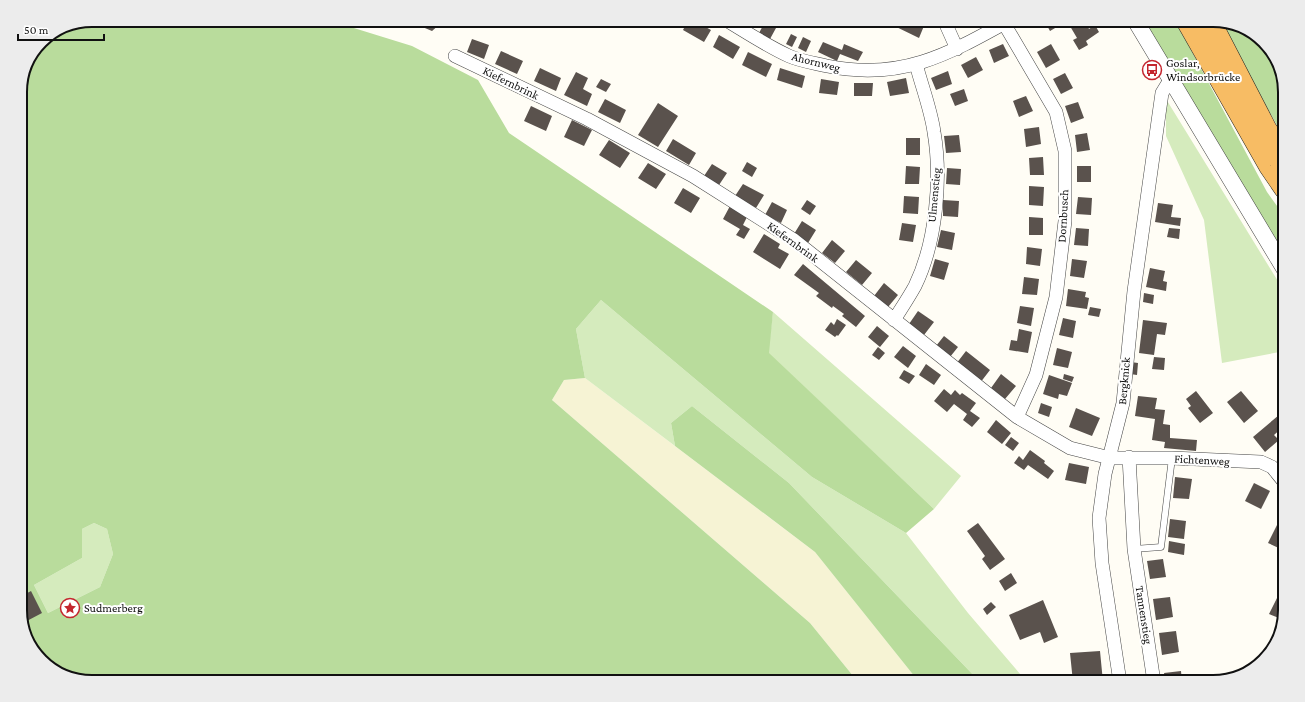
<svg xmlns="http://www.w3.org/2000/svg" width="1305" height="702" font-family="'Crimson Pro',serif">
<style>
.farmland{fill:#f6f3d4}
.green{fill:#d5ebbd}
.forest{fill:#b9dc9c;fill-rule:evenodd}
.building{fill:#5a524d}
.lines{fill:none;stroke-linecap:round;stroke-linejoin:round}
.service-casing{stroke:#444;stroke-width:7}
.minor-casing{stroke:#444;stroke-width:14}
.tertiary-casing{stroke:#444;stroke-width:17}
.trunk-casing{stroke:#222;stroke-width:23}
.service{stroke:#fff;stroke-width:6}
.minor{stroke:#fff;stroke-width:13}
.tertiary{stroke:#fff;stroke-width:16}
.trunk{stroke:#f7bc64;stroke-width:22}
.labels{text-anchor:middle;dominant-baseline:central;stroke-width:4;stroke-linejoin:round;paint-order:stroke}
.street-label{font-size:12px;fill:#111;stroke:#fff}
.poi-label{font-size:12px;fill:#111;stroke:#fff;text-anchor:start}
.rim{fill:none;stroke:#111;stroke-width:2}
</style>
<rect width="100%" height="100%" fill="#fffdf5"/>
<path class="farmland" d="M585,378l230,174 104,130h-61l-48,-59 -258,-223 12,-20z"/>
<path class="green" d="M1166,99l110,179 9,12v61l-63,12 -18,-143 -38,-84z
M601,300l211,177 94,56 62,80 59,69h-47l-191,-199 -97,-77 -21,17 4,23 -90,-68 -9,-49z
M773,312l188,164 -27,33 -166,-156z
M94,523l13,6 6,25 -13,33 -52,26 -14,-28 48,-27v-29z"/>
<path class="forest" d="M92,20h236l84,26 66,34 31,53 264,179 -4,41 165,156 -28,24 -94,-56 -211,-177 -25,29 9,49 -21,2 -12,20 258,223 48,59h-766l-32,-8 -28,-24 -12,-35v-528l21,-46 24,-16zM94,523l13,6 6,25 -13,33 -52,26 -14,-28 48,-27v-29z
M1141,20h34l92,172 18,25v37z
M1220,22l25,6 28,24 12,35v53z
M692,406l97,77 191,199h-61l-104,-130 -140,-106 -4,-23z"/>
<path class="building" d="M413,20h41l-9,6 -5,-2 -8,7 -19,-8z
M658,20h19l-5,8z
M688,20h5l18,10 -7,12 -21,-12z
M742,20h13l-4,8 -10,-6z
M882,20h42l2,1 -7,17z
M1044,20h41l4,9 6,-4 4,7 -13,9 2,4 -9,5 -6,-10 4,-2 -10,-17 -17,10z
M765,22l11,6 -6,11 -11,-6z
M791,34l6,3 -5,10 -6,-3z
M719,35l21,12 -7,12 -20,-12z
M803,37l8,4 -5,11 -8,-4z
M472,39l17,6 -5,14 -17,-7z
M823,42l19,8 2,-6 19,8 -5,9 -18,-7 -3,7 -19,-9z
M1003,44l6,12 -15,7 -5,-13z
M1051,44l9,16 -14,8 -9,-16z
M501,51l22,10 -6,13 -22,-10z
M748,52l24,12 -6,13 -24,-12z
M976,57l7,13 -15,8 -7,-13z
M540,68l21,10 -5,13 -22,-10z
M780,68l25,8 -3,12 -25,-8z
M948,71l4,13 -16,6 -5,-12z
M576,72l12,6 -5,11 9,5 -5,12 -23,-11z
M1065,73l8,15 -12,6 -8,-15z
M906,78l3,15 -19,3 -3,-14z
M601,79l10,5 -5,8 -10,-5z
M821,79l18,3 -2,13 -18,-2z
M854,83h19l-1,13h-18z
M964,89l4,12 -13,5 -5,-12z
M1026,96l7,15 -14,6 -6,-16z
M605,99l21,11 -6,13 -22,-11z
M1078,102l6,16 -13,5 -6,-17z
M658,103l20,13 -20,31 -20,-12z
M531,106l21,10 -6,15 -22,-10z
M572,120l20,10 -8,16 -20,-9z
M1039,127l2,17 -15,3 -2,-18z
M1087,133l3,17 -13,2 -2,-17z
M959,135l2,17 -15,1 -2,-17z
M906,138h14v17h-14z
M673,139l23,14 -7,12 -23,-14z
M609,140l21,13 -10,15 -21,-13z
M1043,157l1,18h-14l-1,-17z
M747,162l10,6 -5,9 -10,-6z
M648,163l18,11 -10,15 -18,-11z
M712,164l15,9 -8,12 -15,-9z
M906,166l14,1 -1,17h-14z
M1077,166h14v16h-14z
M947,168l14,1 -1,16 -14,-1z
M743,184l21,11 -8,13 -21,-12z
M1029,186l15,1 -1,19 -14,-1z
M683,188l17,10 -9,15 -17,-10z
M904,196l15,1 -1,17 -15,-1z
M1078,197l14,1 -1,17 -15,-1z
M807,200l9,6 -6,9 -9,-6z
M943,200l16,1 -1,16 -15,-1z
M772,202l15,8 -6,13 -16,-8z
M1158,203l15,2 -2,12 10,1 -1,8 -25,-4z
M730,206l17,11 -4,8 7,4 -6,10 -8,-4 4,-6 -17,-10z
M1029,217l14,1v17h-14z
M802,221l14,9 -8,13 -14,-9z
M902,223l14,2 -3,17 -14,-2z
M1076,228l13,1 -1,17 -14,-1z
M1169,228l11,1 -1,10 -12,-2z
M941,230l14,3 -3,17 -15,-3z
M764,234l16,10 -2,4 11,6 -9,15 -27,-17z
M832,240l13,11 -10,12 -13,-10z
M1027,247l15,2 -2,17 -14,-2z
M935,259l14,4 -5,17 -14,-4z
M1072,259l15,2 -3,17 -14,-2z
M856,260l16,13 -10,12 -16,-13z
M803,264l62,52 -9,11 -14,-11 2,-2 -11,-8 -1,2 -16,-12 3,-3 -25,-18z
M1150,268l15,3 -2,10 4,1 -1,9 -20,-4z
M1024,277l15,2 -2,16 -15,-1z
M884,283l14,12 -10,12 -14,-11z
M1068,289l18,3 -1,5 4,1 -2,11 -21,-3z
M1144,293l10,2 -1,9 -10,-2z
M1020,306l14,2 -3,18 -14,-3z
M1090,307l11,2 -2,8 -11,-2z
M918,311l16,11 -10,13 -15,-11z
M1063,318l13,3 -3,17 -14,-3z
M837,319l9,6 -8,11 -1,-1 -2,2 -10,-7 6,-8 3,3z
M1143,320l24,3 -2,12 -8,-1 -3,21 -15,-2z
M877,326l12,10 -9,11 -12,-10z
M1019,329l13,3 -4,21 -19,-3 2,-10 6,1z
M944,336l14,11 -8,10 -14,-11z
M903,346l13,10 -8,12 -14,-11z
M878,347l7,6 -6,7 -7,-5z
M1057,348l15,4 -4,16 -15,-3z
M966,351l24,19 -10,13 -24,-19z
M1154,357l11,1 -1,12 -12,-1z
M1131,362l7,1 -1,12 -7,-1z
M926,364l15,11 -7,10 -15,-10z
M904,370l11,6 -6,8 -10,-6z
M1001,374l15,12 -11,13 -14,-11z
M1064,374l10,3 -2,5 -9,-3z
M1049,375l23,8 -5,13 -8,-2 -1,5 -15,-5z
M944,389l7,6 4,-5 5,5 2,-2 14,10 -6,8 10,7 -8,9 -9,-7 4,-6 -13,-10 -7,8 -13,-11z
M1196,391l17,22 -13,10 -12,-15 3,-2 -5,-7z
M1241,391l17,20 -14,12 -17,-21z
M1138,396l19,2 -2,11 10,1 -2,14 7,1v13l27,2 -1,11 -32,-3 1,-6 -13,-2 3,-21 -20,-3z
M1041,403l11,4 -3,10 -11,-4z
M1076,408l24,10 -8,18 -23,-9z
M1279,415l6,7v3l-11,10 5,5 -14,12 -12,-15z
M996,420l15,13 -9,11 -15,-12z
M1011,437l8,6 -6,8 -8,-6z
M1030,450l15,11 -1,2 10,8 -6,8 -20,-14 -4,5 -10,-7 5,-7 4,4z
M1069,463l20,4 -3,17 -21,-4z
M1175,477l17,2 -3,20 -16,-1z
M1254,483l16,8 -9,18 -16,-8z
M1281,517l4,2v27l-2,4 -15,-7z
M1170,519l16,2 -2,18 -16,-2z
M978,523l27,36 -15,11 -8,-11 3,-3 -18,-25z
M1169,541l16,3 -1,11 -16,-3z
M1163,559l3,18 -16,2 -3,-18z
M1011,573l6,10 -12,8 -6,-10z
M31,591l11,22 -19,10 -3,-8v-18z
M1170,597l3,20 -17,3 -3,-21z
M1277,598l8,4 -6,16 -10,-4z
M1043,600l15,37 -14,6 -4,-11 -20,8 -11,-25z
M991,602l5,5 -9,8 -4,-6z
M1176,631l3,21 -17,3 -3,-22z
M1100,651l3,31h-30l-3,-29z
M1181,671l1,11h-16l-2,-9z"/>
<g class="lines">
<defs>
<path id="service" d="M1134,549l27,-2 11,-89"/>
<path id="minor" d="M726,20c20,12 41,26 63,36 11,5 25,7 38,10 74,15 120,-11 183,-46
M944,20l13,29
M1002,20l54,92 9,39v70l-9,76 -20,78 -19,42
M455,56l132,63 106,57 101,64 223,177 53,31 40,10h62l89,4 11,5 13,16
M894,320c7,-11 15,-23 21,-34 21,-43 27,-107 19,-154 -3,-22 -12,-45 -18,-68
M1129,457l5,92 20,133
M1120,682l-18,-119 -3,-45 6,-44 18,-71 11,-112 28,-198 8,-13"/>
<path id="tertiary" d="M1135,20l150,250"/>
<path id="trunk" d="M1187,20l83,146 15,22
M1209,20l57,110 19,28"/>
</defs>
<use href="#service" class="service-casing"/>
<use href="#minor" class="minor-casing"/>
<use href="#tertiary" class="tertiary-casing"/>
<use href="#trunk" class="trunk-casing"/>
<use href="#service" class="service"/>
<use href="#minor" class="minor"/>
<use href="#tertiary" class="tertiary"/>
<use href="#trunk" class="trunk"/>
</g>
<defs>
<symbol id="bus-ring" viewBox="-11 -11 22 22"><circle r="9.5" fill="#fff" stroke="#c4262e" stroke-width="1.5"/><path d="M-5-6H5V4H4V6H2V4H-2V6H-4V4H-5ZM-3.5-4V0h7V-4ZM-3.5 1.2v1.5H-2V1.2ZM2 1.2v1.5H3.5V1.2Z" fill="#c4262e"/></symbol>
<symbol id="sight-ring" viewBox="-11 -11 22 22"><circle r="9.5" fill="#fff" stroke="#c4262e" stroke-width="1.5"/><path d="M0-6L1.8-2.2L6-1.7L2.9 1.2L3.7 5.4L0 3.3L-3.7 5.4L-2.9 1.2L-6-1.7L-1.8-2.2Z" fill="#c4262e"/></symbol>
</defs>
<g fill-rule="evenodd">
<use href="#bus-ring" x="1141" y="59" width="22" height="22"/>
<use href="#sight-ring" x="59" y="597" width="22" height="22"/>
</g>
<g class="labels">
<g class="street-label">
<text transform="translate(816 62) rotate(14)">Ahornweg</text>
<text transform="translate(511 83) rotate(26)">Kiefernbrink</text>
<text transform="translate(934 195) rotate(-85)">Ulmenstieg</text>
<text transform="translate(1063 216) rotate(-87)">Dornbusch</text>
<text transform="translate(793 242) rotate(36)">Kiefernbrink</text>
<text transform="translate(1124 381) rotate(-85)">Bergknick</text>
<text transform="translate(1202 460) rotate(3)">Fichtenweg</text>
<text transform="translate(1144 615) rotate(81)">Tannenstieg</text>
</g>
<g class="poi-label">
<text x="1166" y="63">Goslar,<tspan x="1166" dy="14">Windsorbrücke</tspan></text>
<text x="84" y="608">Sudmerberg</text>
</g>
</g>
<path d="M0 0H1305V702H0ZM92 27H1213A65 65 0 0 1 1278 92V610A65 65 0 0 1 1213 675H92A65 65 0 0 1 27 610V92A65 65 0 0 1 92 27Z" fill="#ececec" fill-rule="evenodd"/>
<path class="rim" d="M92 27H1213A65 65 0 0 1 1278 92V610A65 65 0 0 1 1213 675H92A65 65 0 0 1 27 610V92A65 65 0 0 1 92 27Z"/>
<path d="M18 34v6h86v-6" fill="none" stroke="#111111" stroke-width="2"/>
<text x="24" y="34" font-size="12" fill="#111111" stroke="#ffffff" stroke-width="3" paint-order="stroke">50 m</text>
</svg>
